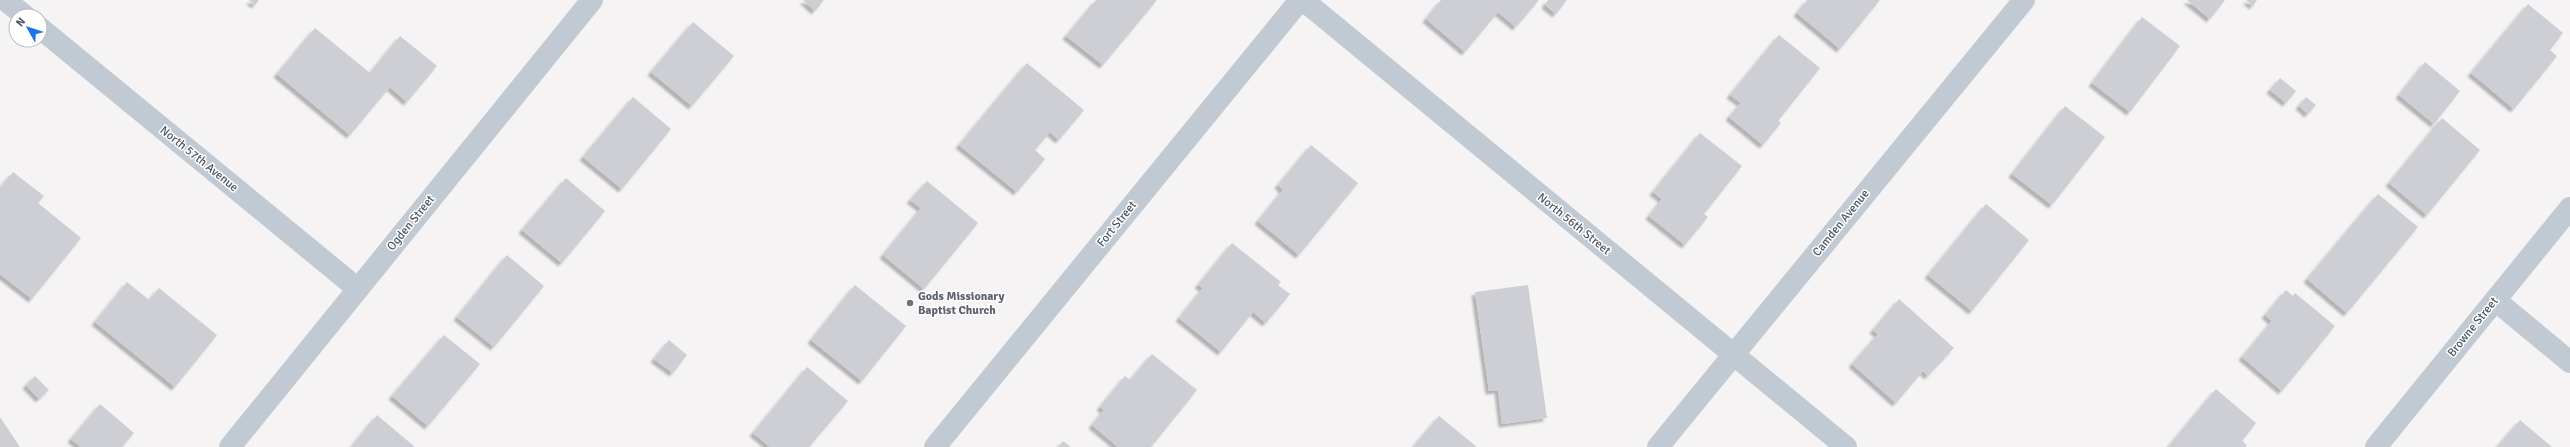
<svg xmlns="http://www.w3.org/2000/svg" width="2570" height="447" font-family="Signika,sans-serif">
<style>
.building{fill:#cdcfd5;filter:url(#shadow)}
.lines{fill:none;stroke-linecap:round;stroke-linejoin:round}
.minor{stroke:#c1cad2;stroke-width:22}
.worship-dot{fill:#6b7280;stroke:#fff;stroke-width:1.5}
.labels{text-anchor:middle;dominant-baseline:central;stroke-width:3;stroke-linejoin:round;paint-order:stroke}
.street-label{font-size:12px;fill:#4a5661;stroke:#fff}
.worship-label{font-size:12px;font-weight:bold;fill:#5b616d;stroke:#fff;text-anchor:start}
</style>
<defs>
<filter id="shadow"><feDropShadow dx="-3.5" dy="3.5" stdDeviation="1" flood-color="#0004"/></filter>
</defs>
<rect width="100%" height="100%" fill="#f5f3f3"/>
<path class="building" d="M249,0h10l-4,5z
M803,0h21l-9,11z
M1096,0h61l-54,65 -37,-29z
M1441,0h98l-23,27 -18,-15 -33,40 -39,-33z
M1548,0h19l-11,14 -11,-9z
M1807,0h73l-40,49 -43,-36z
M2187,0h38l-15,19z
M2246,0h11l-4,6z
M2528,4l35,29 -13,17 7,6 -43,53 -43,-36z
M2142,17l38,29 -50,66 -38,-29z
M693,22l41,34 -42,50 -41,-34z
M315,28l55,45 30,-37 37,30 -30,36 -17,-15 -40,48 -73,-61z
M1779,35l41,33 -42,53 3,2 -18,22 -34,-28 12,-14 -11,-8z
M2425,62l35,29 -26,33 -35,-29z
M1027,63l57,47 -25,30 -9,-8 -15,18 10,9 -28,33 -58,-47z
M2280,78l16,13 -10,12 -16,-13z
M633,97l38,32 -49,60 -39,-32z
M2306,97l10,8 -8,9 -9,-8z
M2065,106l40,31 -53,68 -40,-31z
M2442,118l38,32 -53,65 -38,-32z
M1700,133l42,33 -38,48 4,3 -23,28 -36,-29 13,-17 -9,-7z
M1311,145l47,38 -59,72 -41,-34 25,-31 -5,-5z
M13,172l31,24 -6,7 43,35 -49,61 -32,-25v-86z
M566,178l39,33 -43,52 -40,-33z
M927,181l51,42 -54,66 -41,-34 38,-47 -11,-8z
M2378,194l40,33 -71,86 -40,-34z
M1986,204l43,36 -57,71 -44,-36z
M1232,243l49,39 -3,3 12,9 -24,29 -13,-11 -32,40 -42,-34 24,-30 -5,-3z
M507,255l37,31 -50,61 -37,-30z
M127,282l22,18 10,-12 58,47 -42,52 -80,-65z
M855,285l51,41 -44,55 -51,-41z
M1528,285l19,133 -45,6 -4,-34 -9,1 -14,-99z
M2286,290l7,6 2,-3 40,33 -53,65 -40,-34 30,-36 -7,-6z
M1899,299l55,49 -26,28 -5,-5 -27,32 -44,-39 26,-30 -5,-4z
M444,335l36,29 -52,62 -36,-30z
M669,340l18,15 -14,18 -19,-14z
M1152,354l45,36 -46,57h-33l-26,-22 12,-15 -4,-3 25,-31 5,4z
M807,367l41,34 -39,46h-39l-17,-14z
M35,376l14,14 -10,9 -13,-14z
M2216,389l40,34 -14,18 5,4 -2,2h-77z
M100,404l34,29 -12,14h-41l-10,-8z
M377,415l38,32h-64z
M1439,416l38,31h-64z
M0,417l20,30h-20z
M2520,420l32,27h-55z
M1063,441l8,6h-13z"/>
<g class="lines">
<path class="minor" d="M5,0l20,16
M1303,0l543,447
M40,28l318,261
M2495,300l75,62
M230,447l362,-447
M935,447l365,-447
M1658,447l366,-447
M2376,447l194,-239"/>
</g>
<circle class="worship-dot" cx="910" cy="303" r="4"/>
<g class="labels">
<g class="street-label">
<text transform="translate(199 159) rotate(39)">North 57th Avenue</text>
<text transform="translate(411 223) rotate(-51)">Ogden Street</text>
<text transform="translate(1841 223) rotate(-51)">Camden Avenue</text>
<text transform="translate(1117 224) rotate(-51)">Fort Street</text>
<text transform="translate(1574 224) rotate(39)">North 56th Street</text>
<text transform="translate(2473 327) rotate(-51)">Browne Street</text>
</g>
<g class="worship-label">
<text x="918" y="296">Gods Missionary<tspan x="918" dy="14">Baptist Church</tspan></text>
</g>
</g>
<g transform="translate(28 28) rotate(309)"><circle r="19" fill="#ffffff" stroke="#b7bbc0"/>
<path d="M0-3L7 15L0 10L-7 15Z" fill="#1a73e8"/>
<text y="-6" font-size="11" font-weight="bold" text-anchor="middle" fill="#4a5661">N</text>
</g>
</svg>
